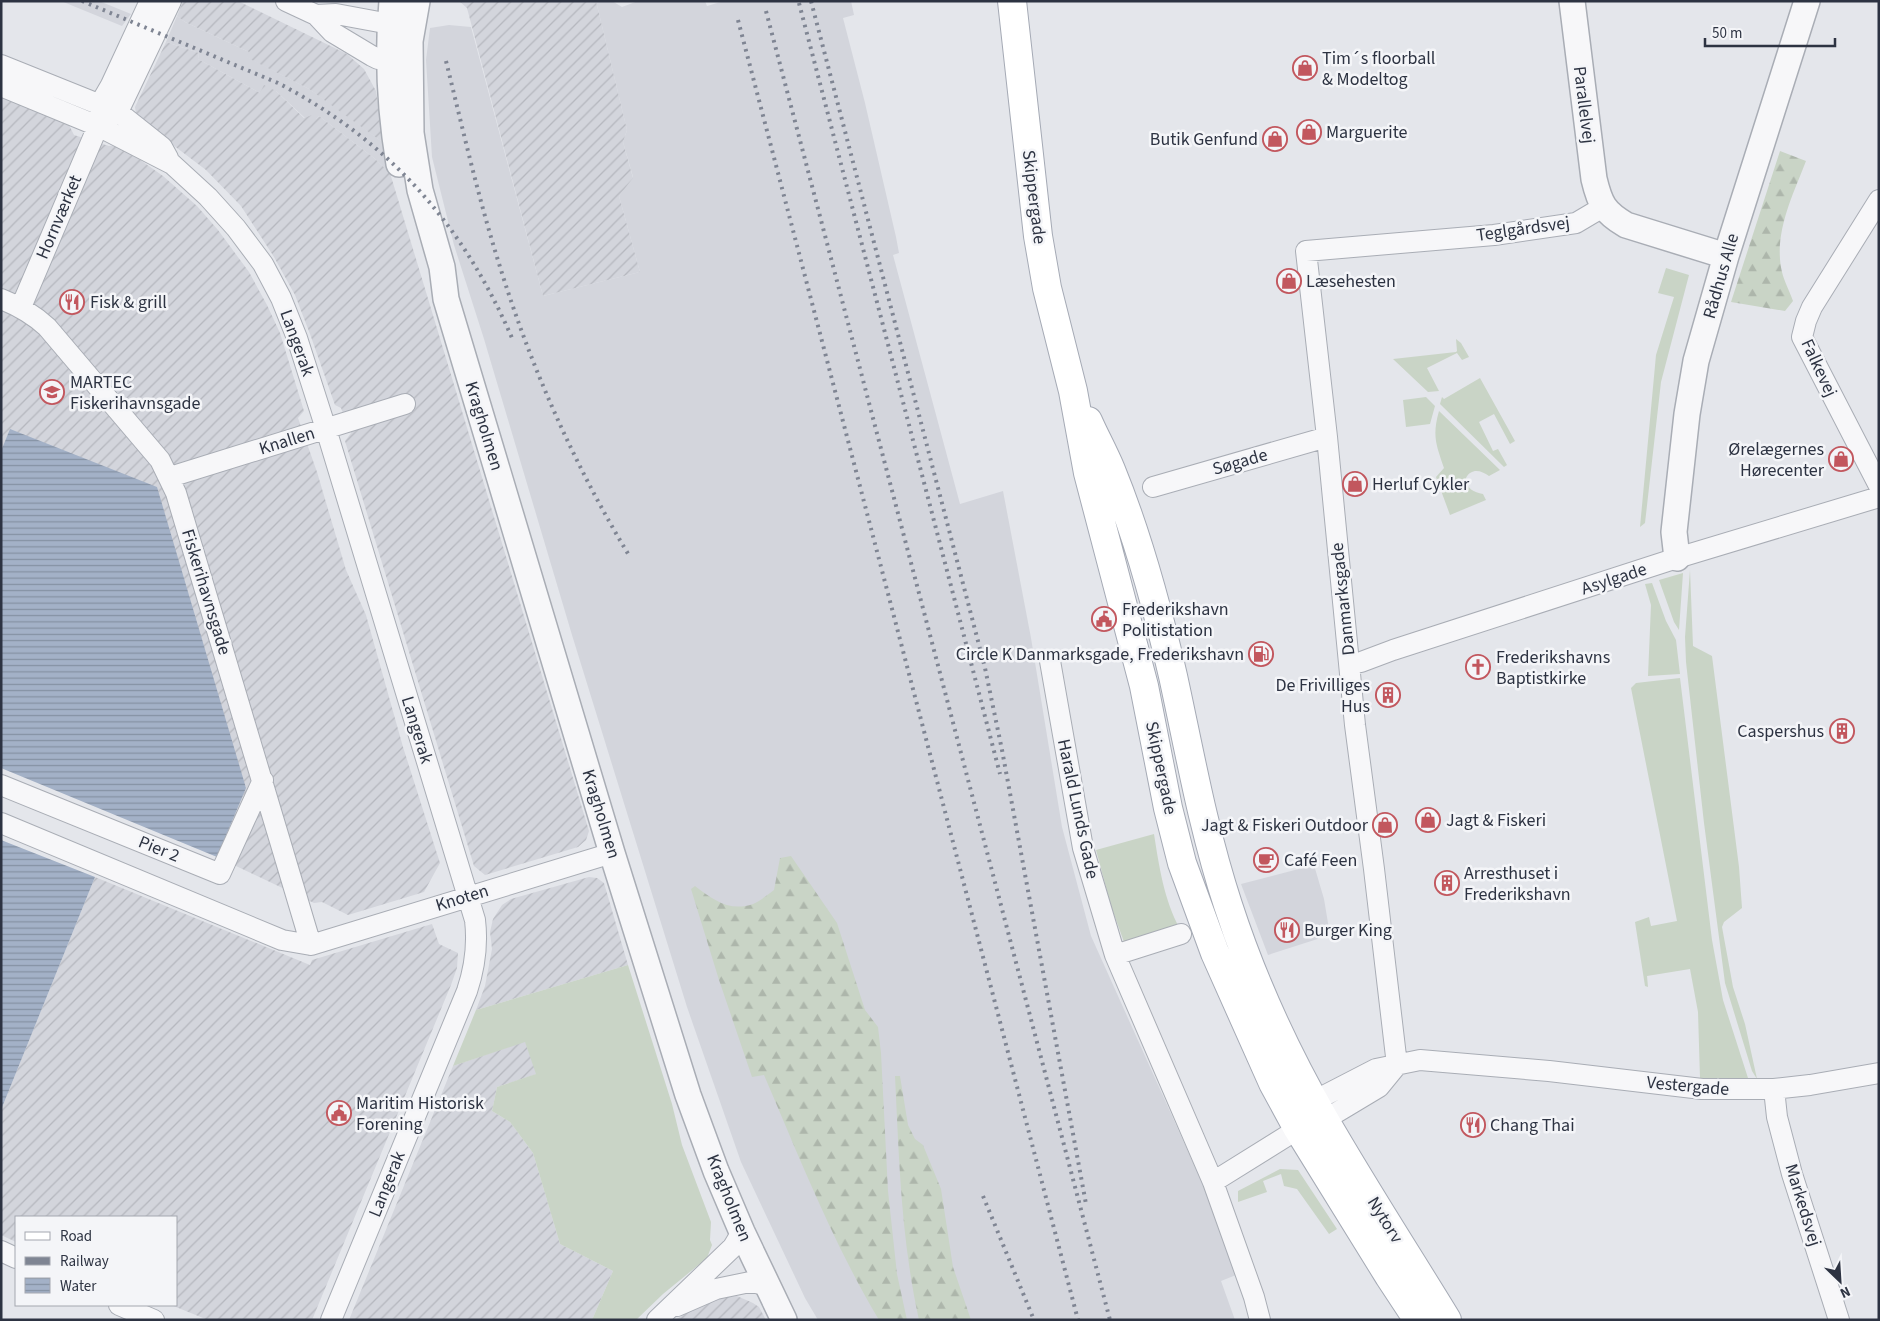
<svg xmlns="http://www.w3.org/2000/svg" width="1880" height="1321" font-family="'Source Sans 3',sans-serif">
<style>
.built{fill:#d3d5dc}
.industrial{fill:url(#industrial-furrows)}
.grass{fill:#c9d4c6}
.forest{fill:url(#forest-firs)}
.water{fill:url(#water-rules)}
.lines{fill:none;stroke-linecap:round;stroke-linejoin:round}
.minor-casing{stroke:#a9adb5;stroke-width:22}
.tertiary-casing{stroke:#a9adb5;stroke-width:28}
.primary-casing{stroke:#a5aab5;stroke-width:30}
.minor{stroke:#f7f7f9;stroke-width:20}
.tertiary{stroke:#f7f7f9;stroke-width:25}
.primary{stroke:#fff;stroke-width:28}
.rail{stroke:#7f8593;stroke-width:4;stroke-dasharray:2.5 5;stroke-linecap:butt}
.labels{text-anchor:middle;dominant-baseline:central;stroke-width:5;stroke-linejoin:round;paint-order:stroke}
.poi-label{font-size:18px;fill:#2d3342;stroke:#f4f5f8;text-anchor:start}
.street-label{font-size:18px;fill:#2d3342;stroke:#f4f5f8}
</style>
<defs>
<pattern id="industrial-furrows" width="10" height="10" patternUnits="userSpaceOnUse" patternTransform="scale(1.25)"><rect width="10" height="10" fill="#d3d5dc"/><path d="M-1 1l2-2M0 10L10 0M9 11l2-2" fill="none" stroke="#b5b7be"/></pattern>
<pattern id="forest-firs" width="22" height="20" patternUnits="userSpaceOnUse" patternTransform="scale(1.25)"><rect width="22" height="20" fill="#c9d4c6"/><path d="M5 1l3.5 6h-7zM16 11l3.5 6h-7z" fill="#adb6ab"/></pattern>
<pattern id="water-rules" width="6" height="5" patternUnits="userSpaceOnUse" patternTransform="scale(1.25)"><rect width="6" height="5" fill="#a3b1c7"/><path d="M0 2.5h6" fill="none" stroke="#8591a3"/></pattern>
</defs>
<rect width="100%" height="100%" fill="#e4e6eb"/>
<path class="built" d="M61,1h38l32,13 -9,12z
M596,1h16l10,6 16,-6h67l2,5 17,-5h127l3,14 -11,3 22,85 31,134 3,16 -6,2 67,249 43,-13 28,147 31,189 29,109 118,262 27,77 -15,6 14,39h-417l-13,-22 -64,-136 -54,-155 -115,-372 -88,-296 -30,-94 -22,-88 -6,-97 4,-32 19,-3 22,2 72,269 97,-24 -21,-76 14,-19 -10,-35 4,-12z
M177,16l8,6 64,30 -2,5 62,32 29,20 47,35 5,29 -16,-15 -55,-42 -3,3 -11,-1 -29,-27 -16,2 -62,-34 1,-6 -33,-11z
M1314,865l10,34 6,36 -62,20 -27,-71z"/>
<path class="industrial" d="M183,1h55l109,53 17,15 12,22 9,53 -76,-55 -63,-32 3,-5 -64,-30 -8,-6z
M459,1h137l31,129 -4,12 10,36 -14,18 21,76 -97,24 -76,-288z
M166,42l33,11 -1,6 62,34 4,-8 12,6 28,27 8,-3 4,4 3,-3 55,42 16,15 199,658 -3,9 -8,7 -93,28 -11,-9 -129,-425 6,-8 -10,-25 -6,-3 -25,-71 -15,-39 -21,-38 -33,-51 -35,-36 -66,-50 -4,-6 -1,-7z
M1,97l68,28 5,10 35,11 10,-1 44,31 34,30 21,24 31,42 18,33 13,28 24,78 -6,7 19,54 29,98 20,45 37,132 37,116 -16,29 -76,23 -26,-13 -8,1 -97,-46 29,-70 -236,-357 -9,21z
M95,877l215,88 2,-5 120,-36 7,20 19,9 -1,15 -6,17 -139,335h-104l-37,-15h5v-88h-160v25l-15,-7v-125z
M589,877l8,1 7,5 24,82 -152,45 9,-24 7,-37 -2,-17 3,-13 9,-14 9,-6z
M525,1041l12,33 -40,13 -5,24 18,11 23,31 27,91 53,27 -21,49h-243l104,-254z
M737,1296l16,7 6,4 7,13h-91l27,-17 24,-6z"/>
<path class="grass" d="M1666,268l23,7 -28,107 -16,141 -5,4 16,-172 18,-58 -16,-4z
M1456,339l5,4 8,14 -7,3 -5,-7 -30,15 12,23 -11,1 -35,-33 63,-7 1,-1z
M1480,378l35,63 -5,3 -16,-30 -15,8 14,29 5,-2 9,16 -3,2 -64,-63 2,-7 2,2z
M1426,397l9,9 -5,18 -24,3 -3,-27z
M1439,411l61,59 -11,6c-8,-6 -18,-8 -23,2 0,11 8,14 17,16l3,6 -36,15 -14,-38 8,-9c-8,-24 -12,-32 -5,-57z
M1690,570l3,76 19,10 27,211 3,41 -18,14 -2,5 11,60 12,37 12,55 -5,-8 -27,-88 -21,-160 -18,-161 -1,-25z
M1683,573l-4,57 -5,-8 -15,-42z
M1652,583l14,38 10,19 4,34 -32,2 3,-71 -6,-21z
M1680,678l32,262 11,60 25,78h-48l-2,-66 -8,-43 -43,7 1,11 -3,-1 -10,-64 14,-5 2,9 26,-5 -46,-233 5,-5z
M1154,834c5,32 10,66 26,95l-56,13 -13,-36 -15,-56z
M628,965l44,139 10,41 29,77 -1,18 2,5 -5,13 -44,36 -27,26h-44l21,-49 -53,-27 -27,-91 -23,-31 -18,-11 5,-24 39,-13 -11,-32 -72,24 23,-56z
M1280,1169l18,1 39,59 -8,5 -32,-45 -13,-3 -3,-12 -18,7 4,11 -29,10v-11z"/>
<path class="forest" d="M1780,151l26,10c-13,34 -33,73 -24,111 2,9 8,20 11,29l-8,10 -54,-9z
M791,856l46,67 28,87 13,17 3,26 7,138 9,83 10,46h-28c-46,-77 -80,-163 -115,-245l-12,2 -33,-97 -28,-91 4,-3c18,14 35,26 58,18 7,-3 14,-9 21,-14l6,-32z
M895,1076h5l8,49 7,14 8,6 18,44 12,78 18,53h-52c-18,-81 -20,-162 -24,-244z"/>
<path class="water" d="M10,429l147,58 89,301 -29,69 -216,-89v-317z
M1,840l94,37 -94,233z"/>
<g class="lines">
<defs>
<path id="minor" d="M286,1l30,14 16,17 40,24 6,3h10l22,-18 -20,-17 -54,-10 -20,1
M1,65l117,47 44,35 6,11
M1,86l97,40 74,38 36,33 28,31 27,36 18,34 16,40 29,91 149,491c3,25 0,47 -8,71l-136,329
M107,119l11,-7 53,-111
M1879,200l-67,107 -6,14 -4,16 77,149
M1,299c18,7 32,15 46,28l113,133 16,33 135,452
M21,307l77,-181 2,-22 11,-19 39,-84
M170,477l235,-73
M1153,487l174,-50
M1050,661l33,187 32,107 98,227 41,115 6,23
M1350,664l11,-2 32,-12 284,-92 202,-61
M1,785l219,89 43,-94
M1,823l281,117 29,5 301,-92
M1115,955l66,-21
M1397,1065l-23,-196 -19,-144 -28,-288 -21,-186 188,-16 82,-12 27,-16
M1774,1089l3,28 15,57 47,146
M1307,1112l7,-11 62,-32 44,-9 129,11 153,18h72l36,-4 69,-12
M1213,1182l85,-53 26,-9 55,-33 18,-22
M1,1251l15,7
M119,1305l35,15
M677,1306l39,-17 34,-7 16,3
M657,1320l76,-73 9,-15"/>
<path id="tertiary" d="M392,1c-5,56 -2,109 7,163
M417,1l-7,40 1,92 9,57 22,77 4,32 166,554 76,242 28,76 26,61 42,88
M1572,1l22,178c6,25 10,33 32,46l100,31
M1677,558l-3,-26 13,-118 9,-53 30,-105 81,-255"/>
<path id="primary" d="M1012,1l26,235 9,52 26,103 15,82 56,213 24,122 14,55 33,90 58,130 25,46 91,147 29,44
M1088,421c7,16 16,32 23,49 27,66 46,136 62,206 17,78 30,153 55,229 24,74 57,146 96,214 39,68 82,134 123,201"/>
</defs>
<use href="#minor" class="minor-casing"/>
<use href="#tertiary" class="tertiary-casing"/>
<use href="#primary" class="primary-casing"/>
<use href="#minor" class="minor"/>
<use href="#tertiary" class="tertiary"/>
<use href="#primary" class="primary"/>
<path class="rail" d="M82,1l196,82c111,58 184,140 234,255
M811,1l174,667 17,82 84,454
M799,3l201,771
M766,11l344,1309
M738,20l340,1300
M446,61c17,69 33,140 55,209 31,100 75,198 129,287
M983,1196l51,124"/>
</g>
<defs>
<symbol id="shop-ring" viewBox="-11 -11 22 22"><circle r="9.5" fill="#f4f5f8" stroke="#c2575e" stroke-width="1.5"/><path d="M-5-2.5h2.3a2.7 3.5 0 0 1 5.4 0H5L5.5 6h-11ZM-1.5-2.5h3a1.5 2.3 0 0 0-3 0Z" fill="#c2575e"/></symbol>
<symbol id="restaurant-ring" viewBox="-11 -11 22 22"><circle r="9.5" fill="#f4f5f8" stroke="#c2575e" stroke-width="1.5"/><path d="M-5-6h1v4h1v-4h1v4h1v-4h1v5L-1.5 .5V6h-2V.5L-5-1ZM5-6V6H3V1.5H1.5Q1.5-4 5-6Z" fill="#c2575e"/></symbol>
<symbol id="university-ring" viewBox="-11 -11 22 22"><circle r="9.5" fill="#f4f5f8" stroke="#c2575e" stroke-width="1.5"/><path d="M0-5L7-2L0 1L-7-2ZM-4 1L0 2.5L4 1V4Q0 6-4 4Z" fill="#c2575e"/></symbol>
<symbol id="civic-ring" viewBox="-11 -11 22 22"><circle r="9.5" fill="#f4f5f8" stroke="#c2575e" stroke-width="1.5"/><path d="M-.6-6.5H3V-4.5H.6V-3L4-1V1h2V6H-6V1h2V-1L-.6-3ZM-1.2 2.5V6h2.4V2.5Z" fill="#c2575e"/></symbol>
<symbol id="fuel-ring" viewBox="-11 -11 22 22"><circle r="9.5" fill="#f4f5f8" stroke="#c2575e" stroke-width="1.5"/><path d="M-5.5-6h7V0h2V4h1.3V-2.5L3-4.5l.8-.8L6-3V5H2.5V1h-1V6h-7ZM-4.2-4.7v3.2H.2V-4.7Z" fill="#c2575e"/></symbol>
<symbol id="church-ring" viewBox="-11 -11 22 22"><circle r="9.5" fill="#f4f5f8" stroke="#c2575e" stroke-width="1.5"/><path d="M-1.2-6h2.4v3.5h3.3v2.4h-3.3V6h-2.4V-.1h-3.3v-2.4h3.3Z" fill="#c2575e"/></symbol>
<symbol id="building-ring" viewBox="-11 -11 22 22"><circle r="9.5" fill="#f4f5f8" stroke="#c2575e" stroke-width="1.5"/><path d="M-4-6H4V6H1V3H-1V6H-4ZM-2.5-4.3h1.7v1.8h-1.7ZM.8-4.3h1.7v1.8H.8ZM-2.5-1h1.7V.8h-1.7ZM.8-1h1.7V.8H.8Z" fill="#c2575e"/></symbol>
<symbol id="cafe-ring" viewBox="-11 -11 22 22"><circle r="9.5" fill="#f4f5f8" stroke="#c2575e" stroke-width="1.5"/><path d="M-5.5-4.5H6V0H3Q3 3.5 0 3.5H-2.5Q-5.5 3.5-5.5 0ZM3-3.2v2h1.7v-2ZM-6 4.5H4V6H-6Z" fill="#c2575e"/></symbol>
</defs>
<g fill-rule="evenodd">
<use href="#shop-ring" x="1291" y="54" width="28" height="28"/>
<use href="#shop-ring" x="1295" y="118" width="28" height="28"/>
<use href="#shop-ring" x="1261" y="125" width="28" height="28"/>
<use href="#shop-ring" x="1275" y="267" width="28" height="28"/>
<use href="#restaurant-ring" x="58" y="288" width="28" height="28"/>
<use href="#university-ring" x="38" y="378" width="28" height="28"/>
<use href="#shop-ring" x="1827" y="445" width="28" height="28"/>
<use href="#shop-ring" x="1341" y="470" width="28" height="28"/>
<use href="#civic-ring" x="1090" y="605" width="28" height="28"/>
<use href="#fuel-ring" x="1247" y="640" width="28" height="28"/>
<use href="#church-ring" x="1464" y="653" width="28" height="28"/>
<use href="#building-ring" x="1374" y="681" width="28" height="28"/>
<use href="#building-ring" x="1828" y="717" width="28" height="28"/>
<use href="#shop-ring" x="1414" y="806" width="28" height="28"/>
<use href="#shop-ring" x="1371" y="811" width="28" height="28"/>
<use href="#cafe-ring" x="1252" y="846" width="28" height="28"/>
<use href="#building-ring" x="1433" y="869" width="28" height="28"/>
<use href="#restaurant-ring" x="1273" y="916" width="28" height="28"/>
<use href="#civic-ring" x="325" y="1099" width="28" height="28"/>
<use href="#restaurant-ring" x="1459" y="1111" width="28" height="28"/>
</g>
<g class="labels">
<g class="poi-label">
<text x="1322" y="58">Tim´s floorball<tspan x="1322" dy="21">&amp; Modeltog</tspan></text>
<text x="1326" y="132">Marguerite</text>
<text x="1258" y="139" text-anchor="end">Butik Genfund</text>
<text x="1306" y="281">Læsehesten</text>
<text x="90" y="302">Fisk &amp; grill</text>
<text x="70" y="382">MARTEC<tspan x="70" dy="21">Fiskerihavnsgade</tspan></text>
<text x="1824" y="449" text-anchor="end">Ørelægernes<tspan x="1824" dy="21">Hørecenter</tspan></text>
<text x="1372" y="484">Herluf Cykler</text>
<text x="1122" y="609">Frederikshavn<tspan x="1122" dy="21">Politistation</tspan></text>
<text x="1244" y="654" text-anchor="end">Circle K Danmarksgade, Frederikshavn</text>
<text x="1496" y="657">Frederikshavns<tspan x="1496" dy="21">Baptistkirke</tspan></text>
<text x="1370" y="685" text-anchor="end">De Frivilliges<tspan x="1370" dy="21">Hus</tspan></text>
<text x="1824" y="731" text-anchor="end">Caspershus</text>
<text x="1446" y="820">Jagt &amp; Fiskeri</text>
<text x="1368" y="825" text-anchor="end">Jagt &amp; Fiskeri Outdoor</text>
<text x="1284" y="860">Café Feen</text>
<text x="1464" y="873">Arresthuset i<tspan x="1464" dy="21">Frederikshavn</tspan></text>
<text x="1304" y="930">Burger King</text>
<text x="356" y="1103">Maritim Historisk<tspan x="356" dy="21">Forening</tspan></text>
<text x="1490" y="1125">Chang Thai</text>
</g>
<g class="street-label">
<text transform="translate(1584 105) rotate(83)">Parallelvej</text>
<text transform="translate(1034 197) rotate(83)">Skippergade</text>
<text transform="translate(59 217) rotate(-67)">Hornværket</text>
<text transform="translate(1523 229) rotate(-8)">Teglgårdsvej</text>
<text transform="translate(1721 276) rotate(-74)">Rådhus Alle</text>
<text transform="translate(297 343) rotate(70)">Langerak</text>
<text transform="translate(1819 368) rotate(65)">Falkevej</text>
<text transform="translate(484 426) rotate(73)">Kragholmen</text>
<text transform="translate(287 441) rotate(-17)">Knallen</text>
<text transform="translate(1240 462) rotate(-16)">Søgade</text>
<text transform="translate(1614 579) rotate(-18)">Asylgade</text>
<text transform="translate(206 592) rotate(73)">Fiskerihavnsgade</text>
<text transform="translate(1343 599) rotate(-96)">Danmarksgade</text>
<text transform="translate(417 730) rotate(73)">Langerak</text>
<text transform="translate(1161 768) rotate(78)">Skippergade</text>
<text transform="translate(1078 809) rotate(78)">Harald Lunds Gade</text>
<text transform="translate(601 814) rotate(73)">Kragholmen</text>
<text transform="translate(159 849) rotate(22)">Pier 2</text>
<text transform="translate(462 898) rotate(-17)">Knoten</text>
<text transform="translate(1688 1086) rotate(5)">Vestergade</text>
<text transform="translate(387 1184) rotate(-68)">Langerak</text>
<text transform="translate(729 1198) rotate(68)">Kragholmen</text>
<text transform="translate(1803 1205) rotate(73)">Markedsvej</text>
<text transform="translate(1385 1220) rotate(58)">Nytorv</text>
</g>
</g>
<rect width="1880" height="1321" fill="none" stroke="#2d3342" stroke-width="5"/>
<rect x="15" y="1216" width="162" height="90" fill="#f4f5f8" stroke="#a4a7af"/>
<rect x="25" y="1232" width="25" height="8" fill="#ffffff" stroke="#a4a7af"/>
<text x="60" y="1241" font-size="15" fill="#2d3342">Road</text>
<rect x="25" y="1257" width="25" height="8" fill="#7f8593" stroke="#a4a7af"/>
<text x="60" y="1266" font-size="15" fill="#2d3342">Railway</text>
<rect x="25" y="1278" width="25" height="15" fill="url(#water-rules)" stroke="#a4a7af"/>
<text x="60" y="1291" font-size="15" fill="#2d3342">Water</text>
<g transform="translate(1840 1281) rotate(155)" stroke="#f4f5f8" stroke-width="4" paint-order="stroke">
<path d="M0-4L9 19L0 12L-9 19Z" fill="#2d3342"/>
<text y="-8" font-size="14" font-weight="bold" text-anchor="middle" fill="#2d3342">N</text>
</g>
<path d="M1705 38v8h130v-8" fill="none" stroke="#2d3342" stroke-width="2.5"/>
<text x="1712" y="38" font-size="15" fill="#2d3342" stroke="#f4f5f8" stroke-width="4" paint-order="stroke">50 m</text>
</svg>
